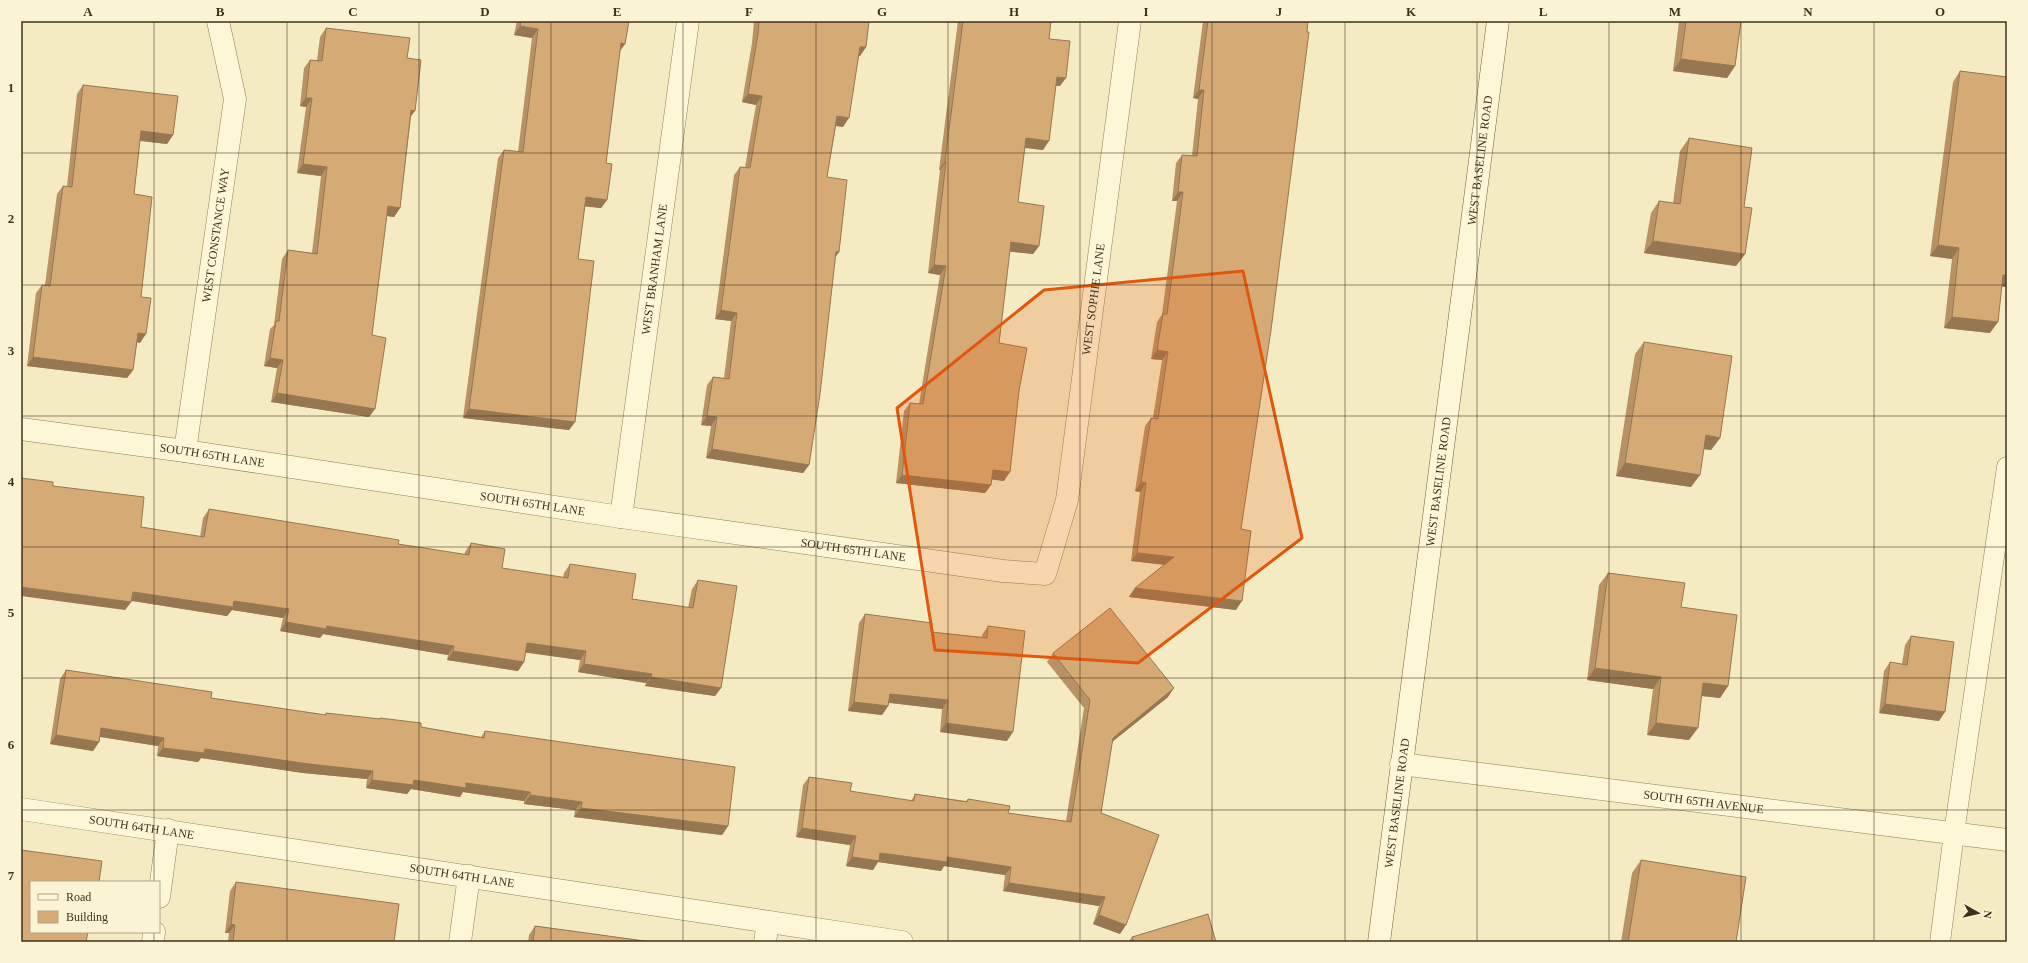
<svg xmlns="http://www.w3.org/2000/svg" width="2028" height="963" font-family="'Times New Roman',serif">
<style>
.lines{fill:none;stroke-linecap:round;stroke-linejoin:round}
.lane-casing{stroke:#917d57;stroke-width:21}
.street-casing{stroke:#917d57;stroke-width:23}
.secondary-casing{stroke:#735e3a;stroke-width:23}
.lane{stroke:#fdf7d8;stroke-width:20}
.street{stroke:#fdf7d8;stroke-width:22}
.secondary{stroke:#fdf7d8;stroke-width:22}
.wall{fill:#b89264}
.shaded-wall{fill:#967751}
.building{fill:#d6aa74;stroke:#967751}
.marked{fill:#e0570d;fill-opacity:0.2;stroke:#e0570d;stroke-width:3;stroke-linejoin:round}
.grid{fill:none;stroke:#3f321d;stroke-width:1;stroke-opacity:0.55}
.labels{text-anchor:middle;dominant-baseline:central;stroke-width:3.5;stroke-linejoin:round;paint-order:stroke}
.street-label{font-size:12px;fill:#3f321d;stroke:#faf4d4}
.neatline{fill:none;stroke:#3f321d;stroke-width:1.5}
.grid-label{font-size:13px;text-anchor:middle;font-weight:bold;fill:#3f321d}
</style>
<rect width="100%" height="100%" fill="#f4ebc3"/>
<g class="lines">
<defs>
<path id="lane" d="M1940,942l14,-109 53,-366"/>
<g id="street">
<path id="s1" d="M21,429l164,22 436,66 382,54 42,3 22,-74 63,-479"/>
<path id="s2" d="M185,451l50,-352 -17,-78"/>
<path id="s3" d="M621,517l67,-496"/>
<path id="s4" d="M1401,764l606,76"/>
<path id="s5" d="M21,809l881,133"/>
<path d="M159,897l9,-67"/>
<path d="M153,942l1,-10"/>
<path d="M460,942l9,-66"/>
<path d="M765,942l3,-20"/>
</g>
<g id="secondary">
<path id="s6" d="M1379,942l119,-921"/>
</g>
</defs>
<use href="#lane" class="lane-casing"/>
<use href="#street" class="street-casing"/>
<use href="#secondary" class="secondary-casing"/>
<use href="#lane" class="lane"/>
<use href="#street" class="street"/>
<use href="#secondary" class="secondary"/>
</g>
<path class="wall" d="M517,21h112l-4,23 -5,7 -14,112 1,37 -6,8 -16,-2 -7,53 -3,163 -6,8 -106,-12 35,-260 6,-8 14,2 14,-114 -18,-3z
M754,21h115l-3,26 -6,9h-1l-16,71 -7,-1 -9,51 12,75 -4,5 -26,208 -6,8 -97,-15 5,-32 -10,-1 6,-40 6,-8 11,1 7,-57 -16,-2 19,-144 6,-8h5l11,-62 -14,-3 10,-59z
M958,21h93l-2,18 11,47h-4l-13,64 -18,-2 -7,54 21,44 -6,8 -24,-3 -10,92 5,138 -12,-2 -1,6 -6,8 -89,-10 8,-72 6,-8 9,1 21,-129 -12,-2 12,-103h-1z
M1203,21h105l-67,508 -5,81 -107,-13 6,-9 29,-23 -33,-4 9,-69 -5,-1 10,-65 6,-8h2l9,-58 -11,-1 6,-37 5,-8 15,-113h-5l4,-38 6,-8 10,1 6,-57 -5,-1z
M1679,21h62l-6,45 -8,12 -54,-7z
M326,28l81,30 4,59 -11,91 -6,9 -8,-1 -14,119 -3,82 -98,-15 6,-34 -13,-2 6,-37 4,-4 8,-66 6,-9 24,3 9,-77 -24,-3 9,-66 -6,-1 4,-38 6,-8h7l3,-23z
M1960,71l47,6v209l-1,1 -4,-1 -12,47 -46,-5 8,-69 -22,-3 23,-174z
M83,85l90,50 -6,9 -27,-3 -6,53 7,103 -1,46 -3,-1 -4,28 -6,8 -100,-12 9,-73 6,-8h3l12,-91 6,-8h4l10,-92z
M1689,138l55,69 1,47 -9,12 -92,-13 7,-40 8,-12 14,2 7,-52z
M1644,342l76,96 -9,12 -7,-1 -13,38 -75,-11 19,-122z
M53,486l88,41 59,10 3,-19 6,-9 189,35 66,11 1,-3 6,-9 31,25 61,10 1,-5 6,-9 62,35 56,9 4,-19 6,-9 23,108 -6,8 -70,-10 1,-3 -68,-11 2,-12 -55,-8 -1,10 -6,9 -71,-11 1,-5 -125,-21 -3,4 -40,-7 3,-13 -51,-8 -5,6 -95,-15 -7,9z
M1608,573l73,34 47,79 -8,12 -19,-2 -12,44 -42,-5 6,-46 -66,-9 12,-95z
M865,614l66,18 51,5v-2l6,-9 19,115 -67,-9 2,-23 -53,-6 -1,3 -6,9 -34,-4 11,-88z
M1911,636l28,85 -60,-8 5,-42 6,-9 12,2 3,-19z
M1053,653l115,44 -56,45 -11,71 19,121 -27,-10 6,-18 -96,-15 2,-16 -61,-9 -3,5 -63,-9 -5,8 -27,-4 4,-21 -54,-8 7,-52 6,-8 41,14 61,10 4,-7 51,7 2,-2 40,14 58,8 18,-113 -37,-46z
M66,670l145,28 114,17 1,-2 53,6 1,-1 41,9 60,10 4,-6 243,95 -6,9 -148,-18 1,-7 -51,-6v-3l-61,-9 -3,5 -49,-8 -4,5 -41,-6 1,-9 -64,-6 -102,-15 -3,4 -41,-6 1,-10 -58,-9 -1,5 -6,9 -43,-7 10,-65z
M1641,860l95,82h-115l11,-69z
M236,882l158,60h-166l1,-9h-4l5,-42z
M535,926l117,16h-124l1,-7z
M1132,937l84,5h-88z"/>
<path class="shaded-wall" d="M520,26l18,3 -6,9 -18,-3z
M621,43l4,1 -6,8z
M860,47h6l-6,9 -6,-1z
M1681,59l54,7 -8,12 -54,-7z
M1057,77l9,1 -6,8 -9,-1z
M1199,90h5l-6,9 -5,-1z
M748,94l14,2 -6,9 -14,-3z
M306,98h6l-6,9 -6,-1z
M411,110l4,1 -6,8z
M837,116l12,2 -6,9 -12,-2z
M141,131l32,4 -6,9 -32,-4z
M1026,138l23,3 -6,9 -23,-3z
M945,161l1,1 -6,8h-1z
M303,164l24,3 -6,9 -24,-3z
M1178,192h5l-6,9h-5z
M586,197l21,3 -6,8 -21,-2z
M388,206l12,2 -6,9 -12,-2z
M1653,241l92,13 -9,12 -92,-13z
M1011,242l28,4 -6,8 -29,-3z
M1938,245l21,3 -7,11 -22,-3z
M836,252h3l-6,9z
M934,265l12,1 -6,9 -12,-2z
M2003,275h4v11l-1,1 -11,-1z
M721,310l16,3 -6,8 -16,-2z
M1952,317l46,5 -8,11 -46,-5z
M138,333l8,1 -6,9 -8,-2z
M1157,350l11,2 -6,8 -11,-1z
M33,357l100,13 -6,8 -100,-12z
M270,358l13,2 -6,8 -13,-2z
M277,393l98,16 -6,8 -98,-15z
M469,409l106,13 -6,8 -106,-12z
M707,416l10,1 -6,9 -10,-1z
M1706,435l14,3 -9,12 -14,-2z
M712,449l97,16 -6,8 -97,-15z
M1625,463l75,12 -9,12 -75,-11z
M993,470l17,2 -6,9 -17,-2z
M902,475l89,10 -6,8 -89,-10z
M1141,482l5,1 -6,9 -5,-1z
M1137,553l37,4 -6,8 -37,-4z
M21,587l110,15 -6,8 -104,-14z
M1135,588l107,13 -6,9 -107,-13z
M133,592l101,9 55,8 -6,9 -51,-8 -5,6 -100,-16z
M286,622l41,4 127,20 -6,9 -125,-21 -3,4 -40,-7z
M527,643l59,8 -6,9 -59,-8z
M453,651l71,11 -6,9 -71,-11z
M584,664l68,10 -6,9 -68,-11z
M1595,668l66,9 -8,12 -66,-9z
M651,677l70,11 -6,8 -70,-10z
M1703,683l25,3 -8,12 -26,-3z
M1174,688l-6,9 -61,49 6,-8z
M890,694l58,6 -6,9 -58,-7z
M854,702l34,4 -6,9 -34,-4z
M1885,704l60,8 -6,9 -60,-8z
M946,723l67,9 -6,9 -67,-9z
M1656,723l42,5 -9,12 -42,-5z
M101,728l63,10 -6,8 -63,-10z
M56,735l43,7 -6,9 -43,-7z
M163,748l42,1 168,22 -6,8 -64,-6 -102,-15 -3,4 -41,-6z
M372,780h42l52,3 64,9 -6,9 -61,-9 -3,5 -49,-8 -4,5 -41,-6z
M530,795l52,7 -7,8 -51,-6z
M581,808l147,18 -6,9 -148,-18z
M802,828l54,8 -6,9 -54,-8z
M880,853l67,4 64,10 -6,8 -61,-9 -3,5 -63,-9 -5,8 -27,-4 6,-9z
M1009,883l96,14 -6,9 -96,-15z
M1099,915l27,10 -6,9 -27,-10z
M231,924l4,1 -6,8h-4z"/>
<path class="building" d="M521,21h108l-4,23 -4,-1 -15,120 6,1 -5,36 -21,-3 -8,62 16,2 -19,161 -106,-13 35,-259 19,2 15,-123 -18,-3z
M759,21h110l-3,26h-6l-11,71 -12,-2 -10,61 20,3 -8,72h-3l-16,142 -11,71 -97,-16 5,-32 -10,-1 6,-39 16,2 8,-66 -16,-3 19,-143 10,1 12,-72 -14,-2 10,-60z
M963,21h88l-2,18 21,2 -4,37 -9,-1 -8,64 -23,-3 -8,64 26,4 -5,40 -28,-4 -12,101 28,5 -8,43 -9,81 -17,-2 -2,15 -89,-10 8,-72 13,1 23,-138 -12,-1 12,-103 -1,-1z
M1208,21h100l-1,11h2l-38,298 -30,199 10,2 -9,70 -107,-13 39,-31 -37,-4 9,-70 -5,-1 10,-64 7,1 10,-67 -11,-2 6,-36h4l16,-122h-5l4,-37 15,1 7,-66h-5z
M1686,21h55l-6,45 -54,-7z
M326,28l84,10 -3,20 14,2 -6,51 -4,-1 -11,98 -12,-2 -16,129 14,3 -11,71 -98,-16 6,-33 -13,-2 6,-37h3l9,-71 29,4 10,-87 -24,-3 9,-66h-6l4,-38 12,1z
M1960,71l47,6v198h-4l-5,47 -46,-5 7,-69 -21,-3z
M83,85l95,11 -5,39 -32,-4 -7,63 18,3 -11,100 10,1 -5,36 -8,-1 -5,37 -100,-13 9,-72 8,1 13,-100 9,1z
M1689,138l63,10 -8,59 8,1 -7,46 -92,-13 6,-40 21,3z
M1644,342l88,14 -12,82 -14,-3 -6,40 -75,-12z
M21,478l32,4v4l91,11 -3,30 63,10 5,-28 190,31 -1,4 71,11 2,-12 34,6 -3,19 66,10 2,-14 66,10 -4,25 61,9 5,-28 39,6 -16,102 -70,-11 1,-3 -68,-10 2,-13 -59,-8 -3,19 -71,-11 1,-5 -127,-20 -1,3 -40,-7 3,-13 -55,-8 -1,6 -100,-15 -2,10 -110,-15z
M1608,573l77,10 -4,24 56,8 -9,71 -25,-3 -5,45 -42,-5 5,-46 -66,-9z
M1110,608l64,80 -61,50 -12,75 58,22 -33,90 -27,-10 6,-18 -96,-14 2,-16 -64,-10v5l-67,-9 -1,8 -27,-4 4,-21 -54,-8 7,-51 43,6 -2,8 64,10 1,-7 52,8 1,-3 42,7 -2,7 63,9 19,-122 -37,-47z
M865,614l67,9 -1,9 56,6 1,-12 37,5 -12,101 -67,-9 2,-23 -58,-6 -2,12 -34,-4z
M1911,636l43,6 -9,70 -60,-8 5,-42 17,3z
M66,670l146,22 -1,6 115,17v-2l54,6v-1l41,5v4l63,11 1,-7 250,36 -7,59 -147,-18 1,-6 -52,-7v-3l-64,-9v5l-52,-8 -1,5 -41,-5 1,-9 -64,-7 -104,-15 -1,4 -41,-5 1,-10 -63,-10 -2,14 -43,-7z
M21,850l81,11 -3,21h-68v50h57l-2,10h-65z
M1641,860l105,17 -10,65h-108z
M236,882l163,22 -5,38h-161l2,-17 -4,-1z
M1208,914l8,28h-82l-2,-5z
M535,926l117,16h-119z"/>
<path class="marked" d="M1243,271l59,267 -164,125 -203,-13 -38,-242 147,-118z"/>
<path class="grid" d="M154,21v861M287,21v921M419,21v921M551,21v921M683,21v921M816,21v921M948,21v921M1080,21v921M1212,21v921M1345,21v921M1477,21v921M1609,21v921M1741,21v921M1874,21v921M21,153h1986M21,285h1986M21,416h1986M21,547h1986M21,678h1986M21,810h1986M154,932v10"/>
<g class="labels">
<g class="street-label">
<text stroke="none"><textPath href="#s6" startOffset="788">WEST BASELINE ROAD</textPath></text>
<text stroke="none"><textPath href="#s2" startOffset="218">WEST CONSTANCE WAY</textPath></text>
<text stroke="none"><textPath href="#s3" startOffset="250">WEST BRANHAM LANE</textPath></text>
<text stroke="none"><textPath href="#s1" startOffset="1314">WEST SOPHIE LANE</textPath></text>
<text stroke="none"><textPath href="#s1" startOffset="193">SOUTH 65TH LANE</textPath></text>
<text stroke="none"><textPath href="#s6" startOffset="464">WEST BASELINE ROAD</textPath></text>
<text stroke="none"><textPath href="#s1" startOffset="517">SOUTH 65TH LANE</textPath></text>
<text stroke="none"><textPath href="#s1" startOffset="841">SOUTH 65TH LANE</textPath></text>
<text stroke="none"><textPath href="#s4" startOffset="305">SOUTH 65TH AVENUE</textPath></text>
<text stroke="none"><textPath href="#s6" startOffset="140">WEST BASELINE ROAD</textPath></text>
<text stroke="none"><textPath href="#s5" startOffset="122">SOUTH 64TH LANE</textPath></text>
<text stroke="none"><textPath href="#s5" startOffset="446">SOUTH 64TH LANE</textPath></text>
</g>
</g>
<rect width="2028" height="963" fill="none" stroke="#faf4d4" stroke-width="44"/>
<rect x="30" y="881" width="130" height="52" fill="#faf4d4" stroke="#afa68b"/>
<rect x="38" y="894" width="20" height="6" fill="#fdf7d8" stroke="#afa68b"/>
<text x="66" y="901" font-size="12" fill="#3f321d">Road</text>
<rect x="38" y="911" width="20" height="12" fill="#d6aa74" stroke="#afa68b"/>
<text x="66" y="921" font-size="12" fill="#3f321d">Building</text>
<g transform="translate(1978 913) rotate(98)" stroke="#faf4d4" stroke-width="3" paint-order="stroke">
<path d="M0-3L7 15L0 10L-7 15Z" fill="#3f321d"/>
<text y="-6" font-size="11" font-weight="bold" text-anchor="middle" fill="#3f321d">N</text>
</g>
<rect x="22" y="22" width="1984" height="919" class="neatline"/>
<g class="grid-label">
<text x="88" y="16">A</text>
<text x="220" y="16">B</text>
<text x="353" y="16">C</text>
<text x="485" y="16">D</text>
<text x="617" y="16">E</text>
<text x="749" y="16">F</text>
<text x="882" y="16">G</text>
<text x="1014" y="16">H</text>
<text x="1146" y="16">I</text>
<text x="1279" y="16">J</text>
<text x="1411" y="16">K</text>
<text x="1543" y="16">L</text>
<text x="1675" y="16">M</text>
<text x="1808" y="16">N</text>
<text x="1940" y="16">O</text>
<text x="11" y="92">1</text>
<text x="11" y="223">2</text>
<text x="11" y="355">3</text>
<text x="11" y="486">4</text>
<text x="11" y="617">5</text>
<text x="11" y="749">6</text>
<text x="11" y="880">7</text>
</g>
</svg>
